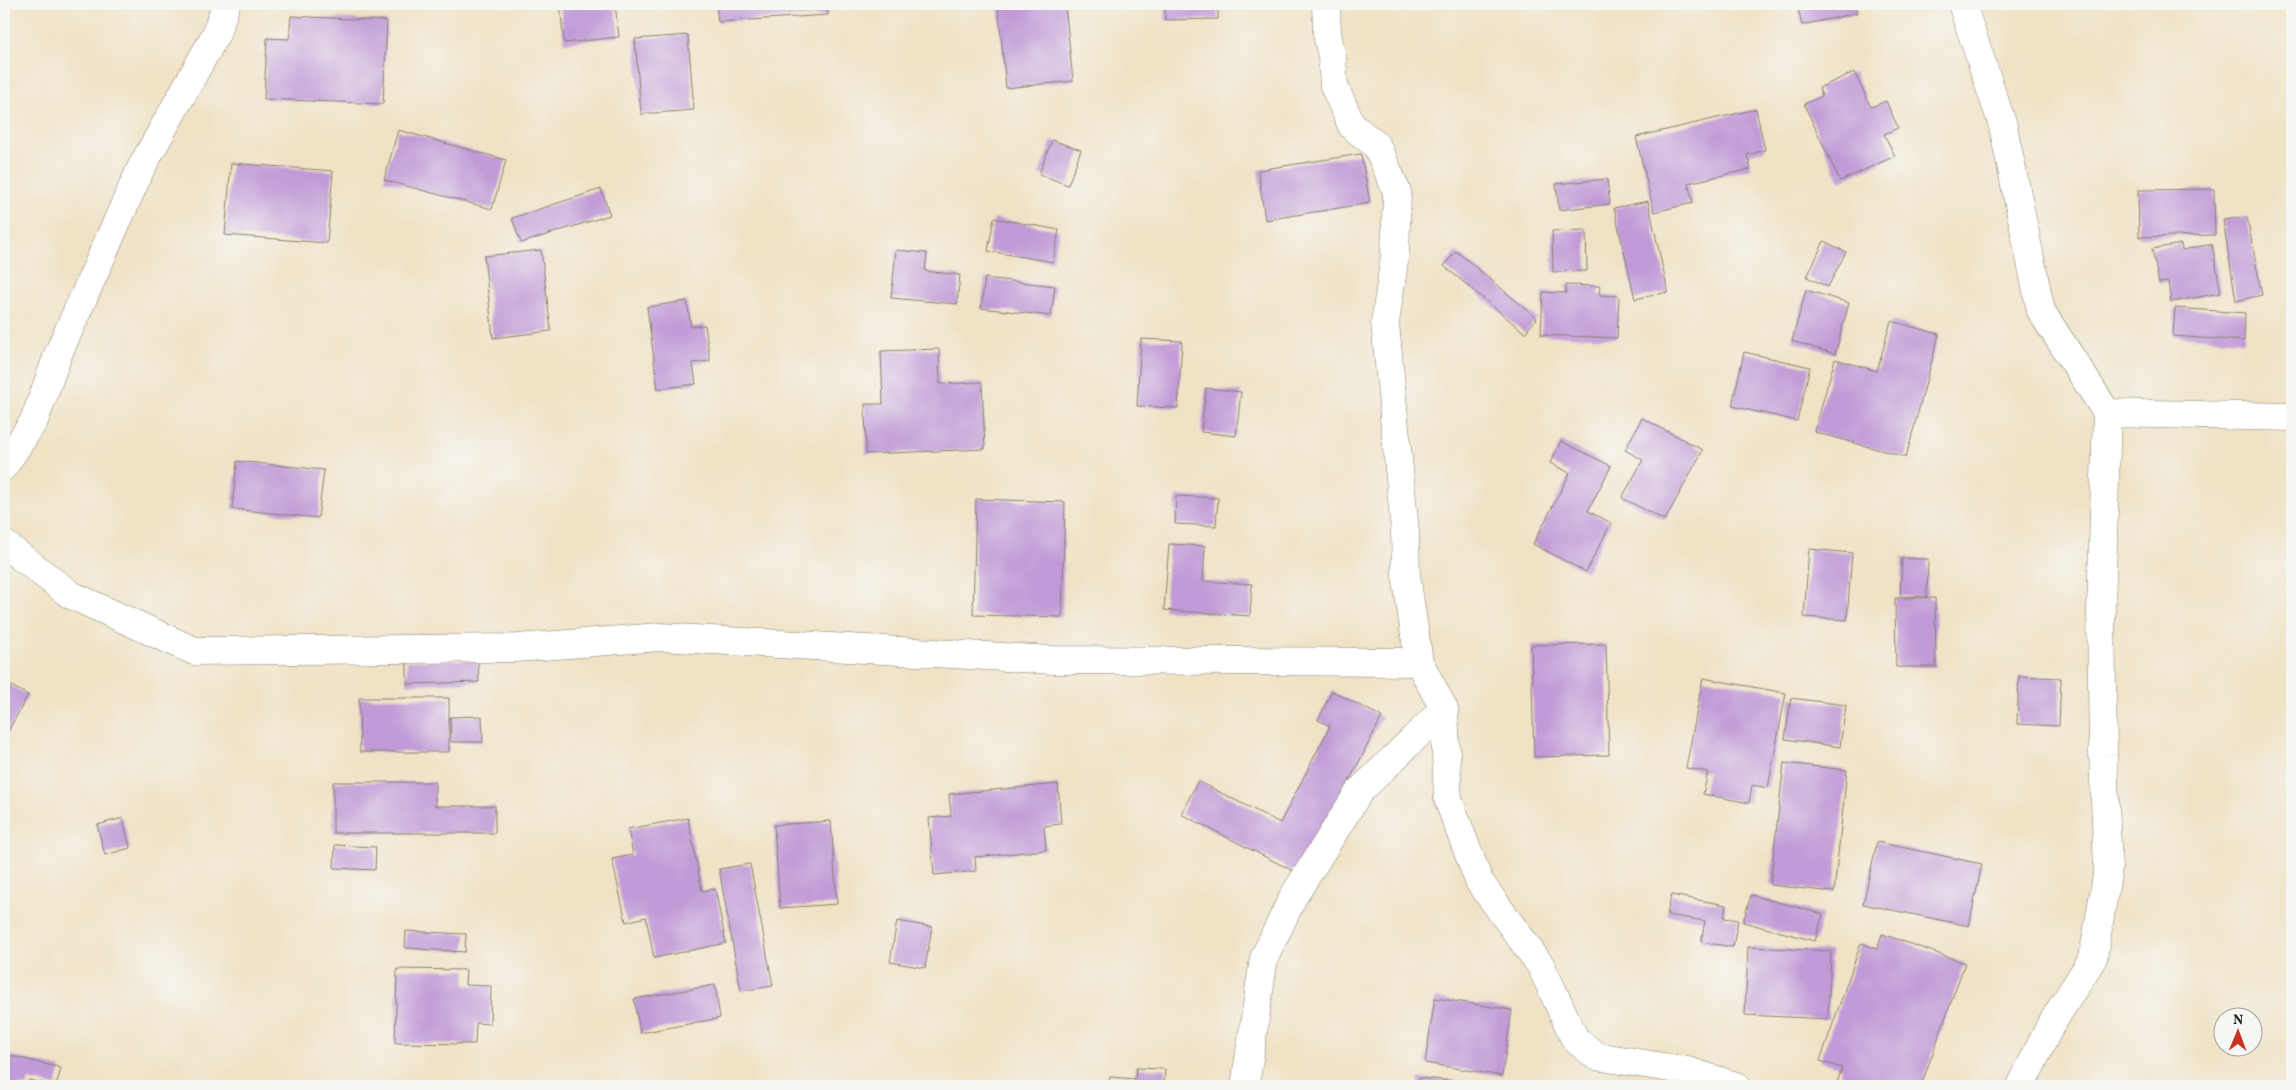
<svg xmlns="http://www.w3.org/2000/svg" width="2296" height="1090" font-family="Vollkorn,serif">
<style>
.building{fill:#c19bd7}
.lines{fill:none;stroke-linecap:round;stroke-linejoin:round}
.minor-casing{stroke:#867f70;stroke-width:29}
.minor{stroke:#fff;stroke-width:28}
</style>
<rect width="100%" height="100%" fill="#f6f6f2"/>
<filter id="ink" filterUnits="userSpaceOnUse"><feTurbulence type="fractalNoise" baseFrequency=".02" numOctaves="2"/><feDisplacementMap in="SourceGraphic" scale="10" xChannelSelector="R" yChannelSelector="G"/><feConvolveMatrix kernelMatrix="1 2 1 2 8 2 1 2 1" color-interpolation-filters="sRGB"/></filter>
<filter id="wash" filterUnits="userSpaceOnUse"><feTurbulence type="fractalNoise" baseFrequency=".0096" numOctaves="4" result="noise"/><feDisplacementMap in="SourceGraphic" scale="20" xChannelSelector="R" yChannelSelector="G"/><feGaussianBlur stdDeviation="1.12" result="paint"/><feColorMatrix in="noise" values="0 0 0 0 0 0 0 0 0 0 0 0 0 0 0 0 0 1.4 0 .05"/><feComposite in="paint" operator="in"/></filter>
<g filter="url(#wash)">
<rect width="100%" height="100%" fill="#f0e2c5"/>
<g id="blocks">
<path class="building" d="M560,4h55l4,33 -55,6z
M716,4h111l1,11 -110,7z
M998,4h67l8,77 -67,7z
M1165,4h53v15l-53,1z
M1797,4h58l2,9 -55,12z
M291,16l96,5 -4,83 -119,-5 3,-61 22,1z
M688,35l6,75 -53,4 -6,-75z
M1854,72l17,35 15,-6 12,27 -14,6 11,22 -55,25 -36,-77 18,-8 -3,-8z
M1756,109l9,41 -18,5 4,14 -63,14 5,20 -39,9 -18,-75z
M398,130l108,30 -14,49 -108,-29z
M1052,140l29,10 -13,35 -29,-11z
M1361,154l9,49 -105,17 -7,-50z
M231,163l102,8 -6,72 -102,-8z
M1607,179l3,25 -51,6 -3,-26z
M601,189l9,26 -89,28 -9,-25z
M2214,189l1,46 -76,2 -1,-47z
M1648,201l20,91 -33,7 -21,-91z
M2247,217l15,78 -26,6 -13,-81z
M994,218l65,12 -6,32 -65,-11z
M1586,230l1,41 -34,1 -1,-41z
M1824,241l22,11 -18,35 -21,-10z
M2181,244l1,6 30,-6 9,49 -50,9 -3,-20 -9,1 -7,-34z
M541,250l10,81 -58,7 -9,-82z
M896,250l31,3 -2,18 35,4 -3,29 -66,-6z
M1456,251l81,67 -12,15 -81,-67z
M985,278l70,8 -4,30 -70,-8z
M1566,285l34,1 -1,9 20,1 -2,42 -76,-3 2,-43 23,1z
M1806,290l43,13 -14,51 -43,-13z
M687,301l4,26 14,-2 5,36 -17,2 3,21 -38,5 -11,-82z
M2175,308l70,5 -1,28 -71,-5z
M1891,321l48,13 -33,123 -92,-25 21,-73 42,12z
M1141,339l41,2 -4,67 -41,-2z
M939,349l1,35 42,-2 3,67 -119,5 -1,-50h18l-2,-53z
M1744,352l66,15 -13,54 -65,-15z
M1206,388l35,4 -5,44 -35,-4z
M1642,418l61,32 -38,70 -43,-22 21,-38 -18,-10z
M1561,441l50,25 -23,45 23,12 -25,49 -53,-28 37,-71 -20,-10z
M237,461l87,9 -6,48 -86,-9z
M1176,496l42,2 -2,28 -41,-2z
M976,499l89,3 -3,115 -89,-2z
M1169,544l36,2 -2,35 49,3 -2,32 -86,-6z
M1809,549l43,4 -5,67 -43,-3z
M1902,558l26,1 -1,38 -27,-1z
M1895,598h40l1,69h-40z
M1606,644l3,111 -75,2 -3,-112z
M478,660l1,22 -72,2v-23z
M2019,676l42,2 -2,48 -42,-2z
M1703,678l83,15 -18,95 -16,-3 -3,18 -46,-9 5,-22 -22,-4z
M4,682l24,13 -24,44z
M1332,691l50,26 -81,158 -120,-61 17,-33 82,42 50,-97 -12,-6z
M359,698h90v54h-89z
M1791,698l55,7 -6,42 -55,-8z
M482,716l1,26h-32l-1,-25z
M1784,763l63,7 -13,122 -64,-7z
M333,782h102v24h60v27h-162z
M1058,784l3,40 -17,2 2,24 -71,7 1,14 -42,4 -5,-57 22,-2 -2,-22z
M123,818l7,30 -25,7 -8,-30z
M688,818l14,73 13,-2 11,54 -72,15 -8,-41 -20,5 -14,-63 21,-4 -5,-26z
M831,821l6,83 -57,4 -6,-83z
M1877,842l105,22 -13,62 -106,-22z
M335,845l41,2 -1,23 -41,-2z
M750,864l23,122 -32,5 -22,-122z
M1671,895l55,10 -2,13 14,2 -5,27 -32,-5 4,-21 -38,-6z
M1751,895l72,19 -8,27 -72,-19z
M897,921l35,6 -7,41 -35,-6z
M406,931l60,3 -1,18 -60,-4z
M1882,934l83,29 -44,123h-85l6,-18 -22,-7 41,-118 16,6z
M1748,947l83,4 -3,68 -83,-4z
M397,969l69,1 -1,15 26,1 -1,38 -14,-1 -1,21 -80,-1z
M715,985l5,33 -80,15 -6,-34z
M1435,998l77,12 -10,66 -77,-13z
M4,1054l57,14 -5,18 -27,-6 -2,6h-23z
M1136,1068l29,1 -1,13 20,1v3h-75l1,-9 25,2z
M1419,1078l74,6v2h-75z"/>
</g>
</g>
<g filter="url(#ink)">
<use href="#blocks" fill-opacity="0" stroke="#867f70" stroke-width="1"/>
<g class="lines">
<defs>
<path id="minor" d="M1326,4l1,29 5,24 2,29 18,40 25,20 20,46 -2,63 -10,68 20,208 1,44 13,87
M1962,4l41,122 38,185 66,102 -6,196 2,146 5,114 -15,89 -43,68 -29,60
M2107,413l185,4
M4,466l30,-45 25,-69 82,-184 75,-134 10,-30
M4,544l67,51 123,56 323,-3 143,-11 393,23 366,2 25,47 4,90 31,82 62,85 34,73 21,17 92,15 48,15
M1245,1086l19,-128 29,-61 66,-105 85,-83"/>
</defs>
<use href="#minor" class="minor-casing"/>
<use href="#minor" class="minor"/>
</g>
</g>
<rect width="2296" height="1090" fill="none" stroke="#f6f6f2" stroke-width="20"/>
<g transform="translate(2238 1032) rotate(1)"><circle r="24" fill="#f6f6f2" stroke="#9f9f9c"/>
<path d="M0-4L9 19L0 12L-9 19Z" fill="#c8321e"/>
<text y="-8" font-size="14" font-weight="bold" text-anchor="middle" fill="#1c1c1c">N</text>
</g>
</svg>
